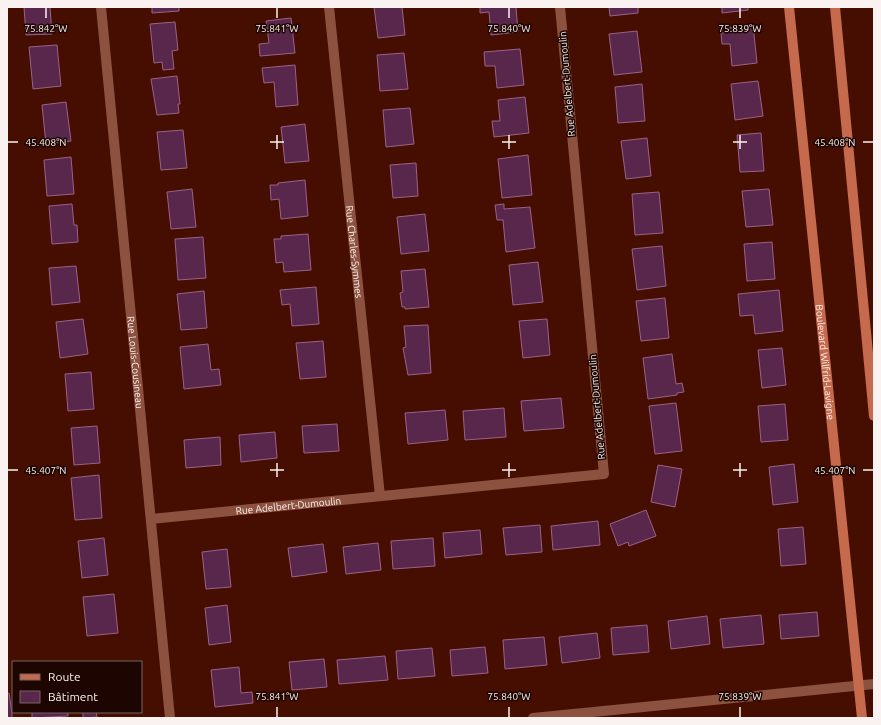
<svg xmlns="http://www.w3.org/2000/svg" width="881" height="725" font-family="Ubuntu,sans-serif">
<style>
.building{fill:#59274c;stroke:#996288}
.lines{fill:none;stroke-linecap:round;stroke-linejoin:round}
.street{stroke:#8c523f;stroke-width:10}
.secondary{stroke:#c56a4c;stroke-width:10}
.ticks{fill:none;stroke:#faf2f0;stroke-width:1.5}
.labels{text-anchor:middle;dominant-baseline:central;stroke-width:3;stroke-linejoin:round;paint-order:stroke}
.street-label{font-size:10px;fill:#faf2f0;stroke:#1d0602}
.ticks-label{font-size:10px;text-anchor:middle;fill:#faf2f0;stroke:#1d0602;stroke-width:3;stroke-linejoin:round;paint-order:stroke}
</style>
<rect width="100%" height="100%" fill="#460e00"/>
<path class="building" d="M24,7h26l2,27 -26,1z
M152,7h27v4l-27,2z
M374,7h28l3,28 -27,3z
M480,7h36l2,25 -27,3 -2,-23 -9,1z
M609,7h29v6l-28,3z
M722,7h26v3l-26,3z
M291,18l4,35 -35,3 -1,-12 10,-1 -3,-22z
M175,22l3,28 -6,1 2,18 -11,1 -1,-8 -8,1 -4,-39z
M753,25l4,38 -25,3 -2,-22h-8l-1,-11 8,-1 -1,-4z
M637,31l5,41 -28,3 -5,-41z
M57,45l4,41 -28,3 -4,-42z
M520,49l4,36 -27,3 -2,-22h-10l-1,-14z
M404,53l4,36 -28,2 -3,-36z
M295,65l3,40 -22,2 -2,-25 -10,1 -2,-15z
M177,76l3,28h-2l1,9 -22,2 -6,-36z
M758,81l5,35 -28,4 -4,-36z
M642,84l3,37 -27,2 -3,-36z
M525,97l4,36 -35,4 -2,-16h8l-2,-21z
M66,102l5,39 -25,3 -4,-39z
M410,108l4,36 -28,3 -3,-37z
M305,124l4,37 -24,2 -4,-36z
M183,130l4,38 -26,2 -4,-38z
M761,133l3,38 -24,1 -3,-37z
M647,138l4,38 -25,3 -5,-38z
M528,155l4,40 -30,3 -4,-39z
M71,157l3,37 -27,2 -3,-36z
M416,163l2,33 -25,2 -3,-33z
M305,180l3,36 -27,3 -2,-20 -8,1 -1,-15h8v-2z
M192,189l4,38 -25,2 -4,-37z
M769,189l4,36 -27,2 -4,-36z
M659,192l4,41 -28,2 -3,-41z
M72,204l2,21h3l1,17 -26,2 -3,-38z
M504,204v5l26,-2 5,41 -29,4 -3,-32h-6l-2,-15z
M425,214l4,37 -28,3 -4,-37z
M308,234l3,36 -27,2 -1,-10 -7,1 -2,-24h7v-3z
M203,237l3,41 -28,2 -3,-41z
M772,242l3,37 -28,2 -3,-37z
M662,246l4,40 -29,4 -5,-41z
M538,262l5,40 -30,3 -4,-40z
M76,266l4,36 -28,3 -3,-37z
M425,269l4,38 -24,2v-2h-3l-2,-14 3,-1 -2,-21z
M316,287l3,37 -27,2 -2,-22 -8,1 -2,-15z
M779,290l4,41 -28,3 -2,-19 -13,1 -2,-22z
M204,291l3,37 -26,2 -4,-36z
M665,298l4,40 -28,3 -5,-40z
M83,319l5,35 -28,4 -4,-36z
M547,319l3,36 -27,3 -4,-37z
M428,325l3,48 -23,2 -5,-27 3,-1 -2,-21z
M323,341l3,36 -26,2 -4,-36z
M208,344l3,26 8,-1 2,16 -37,4 -4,-42z
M782,348l4,37 -24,3 -4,-38z
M672,354l4,30 6,-1 2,9 -7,1v2l-29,4 -5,-41z
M91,372l3,37 -26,2 -3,-37z
M561,398l3,30 -40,3 -3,-30z
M676,403l6,48 -27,3 -6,-48z
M785,404l3,36 -27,2 -3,-36z
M504,408l2,29 -41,3 -2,-29z
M445,410l3,30 -40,4 -3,-31z
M337,424l2,27 -35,2 -2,-27z
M97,426l3,37 -26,2 -3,-37z
M275,432l2,26 -36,4 -2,-27z
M220,437l1,28 -35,3 -2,-28z
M794,464l4,38 -25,3 -4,-38z
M658,465l24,4 -7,38 -24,-5z
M99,475l3,43 -27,2 -4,-42z
M646,510l10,26 -27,10 -1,-4 -10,4 -8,-22z
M598,521l2,24 -47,5 -2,-24z
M540,525l2,27 -36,3 -3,-27z
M803,527l3,37 -25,2 -3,-37z
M480,530l2,24 -37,4 -2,-25z
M104,538l4,37 -26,3 -4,-37z
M433,538l2,28 -42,3 -2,-28z
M378,543l3,27 -35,4 -3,-27z
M323,544l4,28 -35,5 -4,-29z
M227,549l4,38 -25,2 -4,-37z
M114,594l4,39 -31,3 -4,-39z
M227,605l4,37 -22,3 -4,-37z
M817,612l2,24 -38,3 -2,-24z
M761,615l3,29 -41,4 -3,-29z
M707,616l3,28 -39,5 -3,-28z
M647,625l2,27 -36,3 -2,-27z
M597,633l3,25 -38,5 -3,-26z
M544,637l3,28 -42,4 -2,-29z
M485,647l3,26 -36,3 -2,-26z
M432,648l3,28 -37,3 -2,-28z
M385,656l3,24 -49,4 -2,-24z
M324,659l3,28 -35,3 -3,-28z
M239,667l2,26 11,-1 1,11 -38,4 -4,-37z
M9,693l3,21v4h-5v-24z
M32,712h36v4l-36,2z
M83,712h13l1,5 -14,1z"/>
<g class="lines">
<g class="street">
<path id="s1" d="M101,7l69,711"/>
<path id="s2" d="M329,7l51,489"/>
<path id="s3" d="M151,519l453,-45 -44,-467"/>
<path d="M533,718l341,-34"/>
</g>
<g class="secondary">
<path id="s4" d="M789,7l73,711"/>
<path d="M835,7l39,409"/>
</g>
</g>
<path class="ticks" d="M46,8v10M277,8v10M509,8v10M740,8v10M277,135v14M509,135v14M740,135v14M8,142h10M270,142h14M502,142h14M733,142h14M863,142h10M277,463v14M509,463v14M740,463v14M8,470h10M270,470h14M502,470h14M733,470h14M863,470h10M277,707v10M509,707v10M740,707v10"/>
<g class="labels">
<g class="street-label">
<text transform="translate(567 84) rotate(-95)">Rue Adelbert-Dumoulin</text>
<text stroke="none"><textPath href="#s2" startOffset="246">Rue Charles-Symmes</textPath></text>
<text stroke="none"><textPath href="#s1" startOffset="357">Rue Louis-Cousineau</textPath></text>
<text stroke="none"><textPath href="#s4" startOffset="357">Boulevard Wilfrid-Lavigne</textPath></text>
<text transform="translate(597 407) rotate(-95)">Rue Adelbert-Dumoulin</text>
<text stroke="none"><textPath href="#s3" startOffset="138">Rue Adelbert-Dumoulin</textPath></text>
</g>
</g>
<g class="ticks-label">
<text x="46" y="32">75.842°W</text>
<text x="277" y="32">75.841°W</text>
<text x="509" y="32">75.840°W</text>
<text x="740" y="32">75.839°W</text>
<text x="46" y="146">45.408°N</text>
<text x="835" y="146">45.408°N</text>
<text x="46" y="474">45.407°N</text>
<text x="835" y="474">45.407°N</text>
<text x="277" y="700">75.841°W</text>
<text x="509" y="700">75.840°W</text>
<text x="740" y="700">75.839°W</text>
</g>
<rect width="881" height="725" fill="none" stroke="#faf2f0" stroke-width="16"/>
<rect x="12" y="661" width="130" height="52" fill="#1d0602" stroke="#756461"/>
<rect x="20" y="674" width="20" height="6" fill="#c56a4c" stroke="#756461"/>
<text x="48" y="681" font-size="12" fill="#faf2f0">Route</text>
<rect x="20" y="691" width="20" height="12" fill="#59274c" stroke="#756461"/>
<text x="48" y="701" font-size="12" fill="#faf2f0">Bâtiment</text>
</svg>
